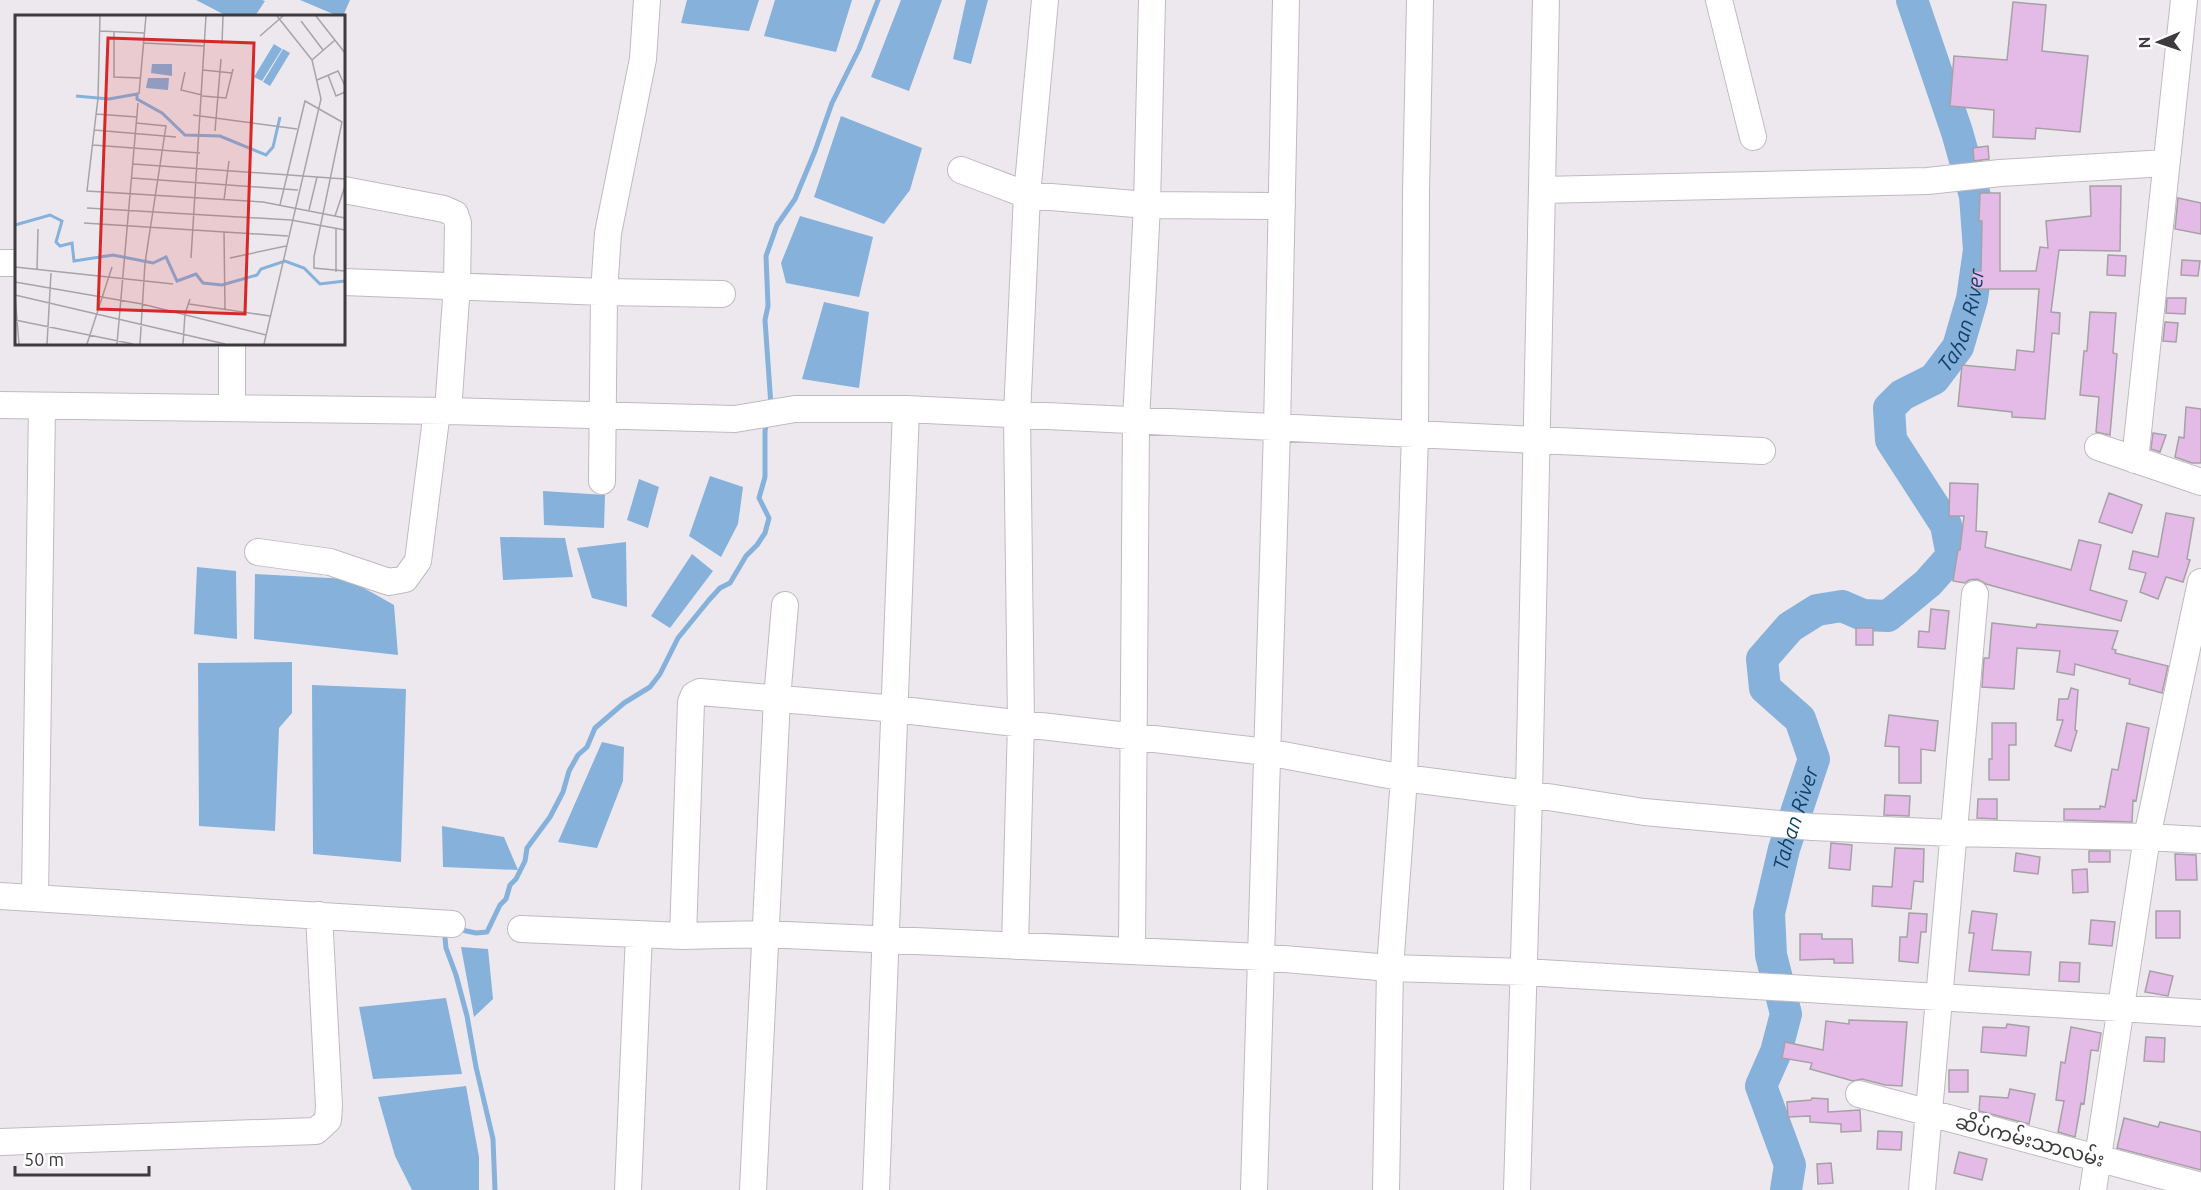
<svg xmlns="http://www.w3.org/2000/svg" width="2201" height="1190" font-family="Ubuntu,'Noto Sans Myanmar',sans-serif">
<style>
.water{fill:#85b1db}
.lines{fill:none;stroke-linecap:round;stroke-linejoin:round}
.stream{stroke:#85b1db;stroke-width:5}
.river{stroke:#85b1db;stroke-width:32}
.building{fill:#e4bae7;stroke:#a6a1a6;stroke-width:1.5}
.minor-casing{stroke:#c0bac0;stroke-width:28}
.minor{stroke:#fff;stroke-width:26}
.labels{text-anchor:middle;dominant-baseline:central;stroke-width:5;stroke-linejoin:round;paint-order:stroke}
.street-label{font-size:20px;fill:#3d3b3d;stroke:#fff}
.water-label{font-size:21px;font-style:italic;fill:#0f4068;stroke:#fff}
.inset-river{fill:none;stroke:#85b1db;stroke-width:3}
.inset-road{fill:none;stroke:#a7a3a7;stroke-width:1.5}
.view{fill:#d62828;fill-opacity:0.15;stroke:#d62828;stroke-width:3}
.inset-edge{fill:none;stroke:#3d3b3d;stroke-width:3}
</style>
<rect width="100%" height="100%" fill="#ede8ee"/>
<path class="water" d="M196,0h66l3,1 -10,15h-28z
M300,0h50l-7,16h-5z
M687,0h72l-10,31 -68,-8z
M775,0h77l-16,52 -72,-16z
M901,0h41l-33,91 -38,-14z
M966,0h22l-17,64 -18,-5z
M841,116l81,32 -12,42 -26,34 -70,-27z
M800,216l73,21 -14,60 -73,-14 -5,-20z
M824,302l45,10 -10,76 -57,-9z
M710,476l33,11 -5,37 -17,33 -32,-21z
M639,479l20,8 -11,41 -21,-8z
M543,491l62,4 -1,33 -60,-3z
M500,537l65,1 8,39 -70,3z
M626,542l1,65 -35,-9 -15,-50z
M692,554l21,17 -43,57 -19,-12z
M197,567l39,4 1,68 -43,-5z
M255,574l93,5 46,26 4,50 -144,-16z
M292,662v51l-13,15 -4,103 -76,-5 -1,-163z
M312,685l94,4 -5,173 -88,-8z
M602,742l22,5 -1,34 -26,67 -39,-6z
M442,826l62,11 14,33 -75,-3z
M461,947l27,2 5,50 -19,18z
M446,998l16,76 -89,5 -14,-72z
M466,1086l13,71v33h-67l-17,-34 -17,-59z"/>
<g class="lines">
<path class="stream" d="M771,406l-6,-86 3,-14 -2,-50 11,-31 18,-26 20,-48 17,-48 27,-54 19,-49
M457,929l19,4 11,-1 13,-27 6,-6 4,-14 6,-6 9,-18 2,-13 23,-31 13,-25 6,-21 9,-16 9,-8 8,-19 29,-25 26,-16 10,-13 18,-36 31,-38 11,-12 10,-5 16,-27 11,-11 8,-12 4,-15 -10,-20 6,-21v-46l2,-10
M448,932l-3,6 1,10 10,27 11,41 9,51 17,72 2,51"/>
<path class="river" id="s1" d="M1786,1190l4,-25 -29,-79 15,-34 10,-38 -15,-59 -2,-42 15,-64 30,-90 -14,-40 -35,-31 -3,-29 28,-32 27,-17 25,-4 21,9 25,1 40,-33 24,-27 -6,-31 -55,-85 -2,-32 13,-13 32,-16 24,-32 14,-48 7,-49 -4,-54 -18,-64 -45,-132"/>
</g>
<path class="building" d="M2013,2l33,3 -4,46 46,5 -8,76 -44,-4 -1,11 -42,-2 1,-27 -44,-4 4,-50 53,4z
M1988,146l1,13 -15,2 -1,-13z
M2090,186h31l-1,65 -61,-1 -8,62 9,1 -1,21 -7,-1 -7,86 -33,-2v-5l-54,-6 4,-41 53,5 2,-20 17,2 5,-63h-67v-18h9l1,-50h-3l1,-28h20v78h36l4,-24 8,1 -2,-27 45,-5z
M2178,198l23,5v31l-26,-5z
M2108,255l18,1 -1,20 -18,-1z
M2182,260l18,1 -2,15 -17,-1z
M2167,298h19l-1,16 -19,-1z
M2090,312l26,1 -3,40 4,1 -7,81 -14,-3 3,-35 -19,-2 4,-44h3z
M2165,322l13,1 -2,19 -13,-1z
M2186,407l15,2v54h-9l-17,-6 4,-20 5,1z
M2153,433l13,2 -6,17 -9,-3z
M1950,483l28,1 -2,47 11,1 -2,15 86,23 8,-30 22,5 -11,45 37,11 -6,20 -135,-37 -9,-5 -8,1 -4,3 -12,-2 5,-31h2l4,-34h-15z
M2109,493l33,12 -10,28 -33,-11z
M2166,513l28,5 -7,41 3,1 -7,22 -17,-5 -8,22 -18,-7 6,-19 -17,-4 4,-18 25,6z
M1931,609l18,2 -4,38 -27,-2 1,-16 10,1z
M1992,623l44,5 1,-4 81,7 -6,18 4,1 -1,3 53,13 -6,27 -33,-9 1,-5 -55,-15 -1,11 -17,-3 3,-21 -43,-3 -3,41 -32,-2 2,-29h5z
M1856,628h17v17h-17z
M2071,688l7,2 -3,40 2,1 -6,20 -16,-5 8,-26h-6l2,-21h9z
M1889,715l49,6 -3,30 -14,-2v34h-22v-36l-14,-1z
M1992,723h24v22h-7v35h-20v-21h3z
M2127,723l22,5 -13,73 -3,-1 -1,22 -68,-2v-11h36v-3l5,1 7,-38 6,1z
M1885,795l25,1 -1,20 -25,-1z
M1978,799h19v20l-20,-1z
M1831,843l21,2 -2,25 -21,-2z
M1895,848l29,1 -1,33 -9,-1 -3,28 -39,-3 1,-20 19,1z
M2089,851h21v11h-21z
M2016,853l24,4 -2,17 -24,-3z
M2175,854l21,1 1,25h-21z
M2087,869l1,23 -15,1 -1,-23z
M1972,911l25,3 -5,36 39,2 -2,23 -60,-4 5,-38h-5z
M2156,911h24v27h-24z
M1909,913l18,1 -1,18h-5l-3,31 -19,-2 1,-24h7z
M2091,920l24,2 -3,24 -23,-2z
M1800,934h22v5h30l1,24h-19v-4l-34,1z
M2060,962l20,1 -1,19 -20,-1z
M2150,971l23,5 -5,20 -23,-4z
M1849,1020l58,2 -5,64 -17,-1 -23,-6 -9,2 -43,-12 2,-6 -30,-5 3,-16 38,8 3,-29 23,3z
M2007,1024l22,3 -3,29 -45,-4 2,-25 23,1z
M2071,1027l30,6 -3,18 -7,-1 -7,54 -3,-1 -6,34 -17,-5 6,-31 -8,-1 5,-38 4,1z
M2146,1037l19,1 -1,24 -20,-1z
M1949,1070h19v22h-19z
M2010,1089l25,5 -6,30 -50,-13 1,-15 28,2z
M1812,1098l16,1v13l32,-2 1,21 -20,1v-8l-31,-2v-6l-22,1 -1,-15 24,-2z
M2124,1118l34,9 2,-5 41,10v38l-84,-22z
M1878,1131l24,1 -1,18 -24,-1z
M1959,1152l28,7 -5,21 -28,-7z
M1831,1163l2,20 -15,1 -1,-20z"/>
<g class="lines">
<defs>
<path id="minor" d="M1719,0l34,137
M961,170l66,25 120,10 135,1
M344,190l100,19 11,5 3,9 -1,62 -9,126
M1542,190l386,-9 72,-8 166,-10
M0,263h16
M344,282l260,10 118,2
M232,344v64
M0,405l448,6 287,8 60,-10h111l856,42
M2098,447l103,35
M2135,460l49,-460
M602,481l2,-189 4,-59 35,-174 4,-59
M258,552l72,10 59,20 16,-3 13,-18 19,-150
M0,896l452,28
M35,898l7,-492
M521,929l162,7 82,-2 496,23 129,11 135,4 676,41
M683,936l8,-234 3,-7 6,-3 185,16 382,44 137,26 125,16 115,18 168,15 141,6 194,4 54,3
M1015,946l6,-223 -4,-308 10,-220 18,-195
M1132,951l4,-530 11,-216 5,-205
M1859,1094l342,92
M0,1142l316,-11 12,-11 1,-15 -10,-190
M628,1190l11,-256
M753,1190l24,-491 8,-94
M876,1190l30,-781
M1254,1190l23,-762 9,-428
M1386,1190l4,-222 14,-190 11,-343 1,-243 4,-192
M1517,1190l12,-396 17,-794
M1922,1190l53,-596
M2093,1190l54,-353 54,-255"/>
</defs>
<use href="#minor" class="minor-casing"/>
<use href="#minor" class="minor"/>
</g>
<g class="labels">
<g class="street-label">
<text transform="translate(2030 1140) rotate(15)">ဆိပ်ကမ်းသာလမ်း</text>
</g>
<g class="water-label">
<text stroke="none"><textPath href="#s1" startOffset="1089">Tahan River</textPath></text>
<text stroke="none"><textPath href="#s1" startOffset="387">Tahan River</textPath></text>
</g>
</g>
<g transform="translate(15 15)">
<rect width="330" height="330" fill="#ede8ee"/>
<path d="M259,29l8,5 -20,32 -8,-4zM268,34l7,4 -20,33 -7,-4zM137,49h20v12l-21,-3zM133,63h21l-1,12 -22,-2z" fill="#85b1db"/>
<path class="inset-river" d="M61,81l33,3 28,-5v5l25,14 23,22 35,1 46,19 7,-8 7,-30M0,210l35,-10 12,6 -6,21 4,4 12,-3 2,18 39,-6 40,8 13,-6 11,24 19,-7 7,9 19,2 35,-10 4,-6 24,-8 19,7 16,16 25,-3"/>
<path class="inset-road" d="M85,1l-2,82 -11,93 176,11 82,16M262,1l35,44M301,1l29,37M286,6l22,29M85,16l45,2M99,17v45l26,1M245,21l23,-20M129,28l60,3M207,29l1,-28M188,55l29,3M170,57l-4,18 21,5M313,60l8,21 9,-4M302,65l21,-9 7,15M124,79l7,-78M187,81l24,2 7,-29M81,99l41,3M178,100l104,14M121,108l30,3 -21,137 -5,81M79,115l82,7M200,116l6,-72M78,130l107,8M118,149l212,15M117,163l166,12M209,185l5,-39M265,190l25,-104 37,21 -28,135v11l31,3M72,193l204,12 54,10M294,195l8,-33M320,201l10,-30M69,208l204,13M209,217l1,77M176,243l15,-242M215,243l56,-12M0,252l158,17M22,256l1,-42M321,257v-43M0,267l127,22 124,31M0,280l210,49M0,281l4,48M174,289l81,12M0,305l118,24M32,329l4,-71M72,329l25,-77M102,329l21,-241M168,329l2,-30 5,-15M249,329l57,-245 -9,-39 23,-20"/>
<path class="view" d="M93,23l146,5 -9,271 -147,-5z"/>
<rect width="330" height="330" class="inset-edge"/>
</g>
<g transform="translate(2159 42) rotate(268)" stroke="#ffffff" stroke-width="4.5" paint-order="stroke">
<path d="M0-4.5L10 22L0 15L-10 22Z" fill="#3d3b3d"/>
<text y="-9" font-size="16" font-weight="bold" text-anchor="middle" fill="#3d3b3d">N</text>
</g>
<path d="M15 1166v9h134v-9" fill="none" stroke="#3d3b3d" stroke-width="3"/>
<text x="24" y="1166" font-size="18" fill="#3d3b3d" stroke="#ffffff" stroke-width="4.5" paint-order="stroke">50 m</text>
</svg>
